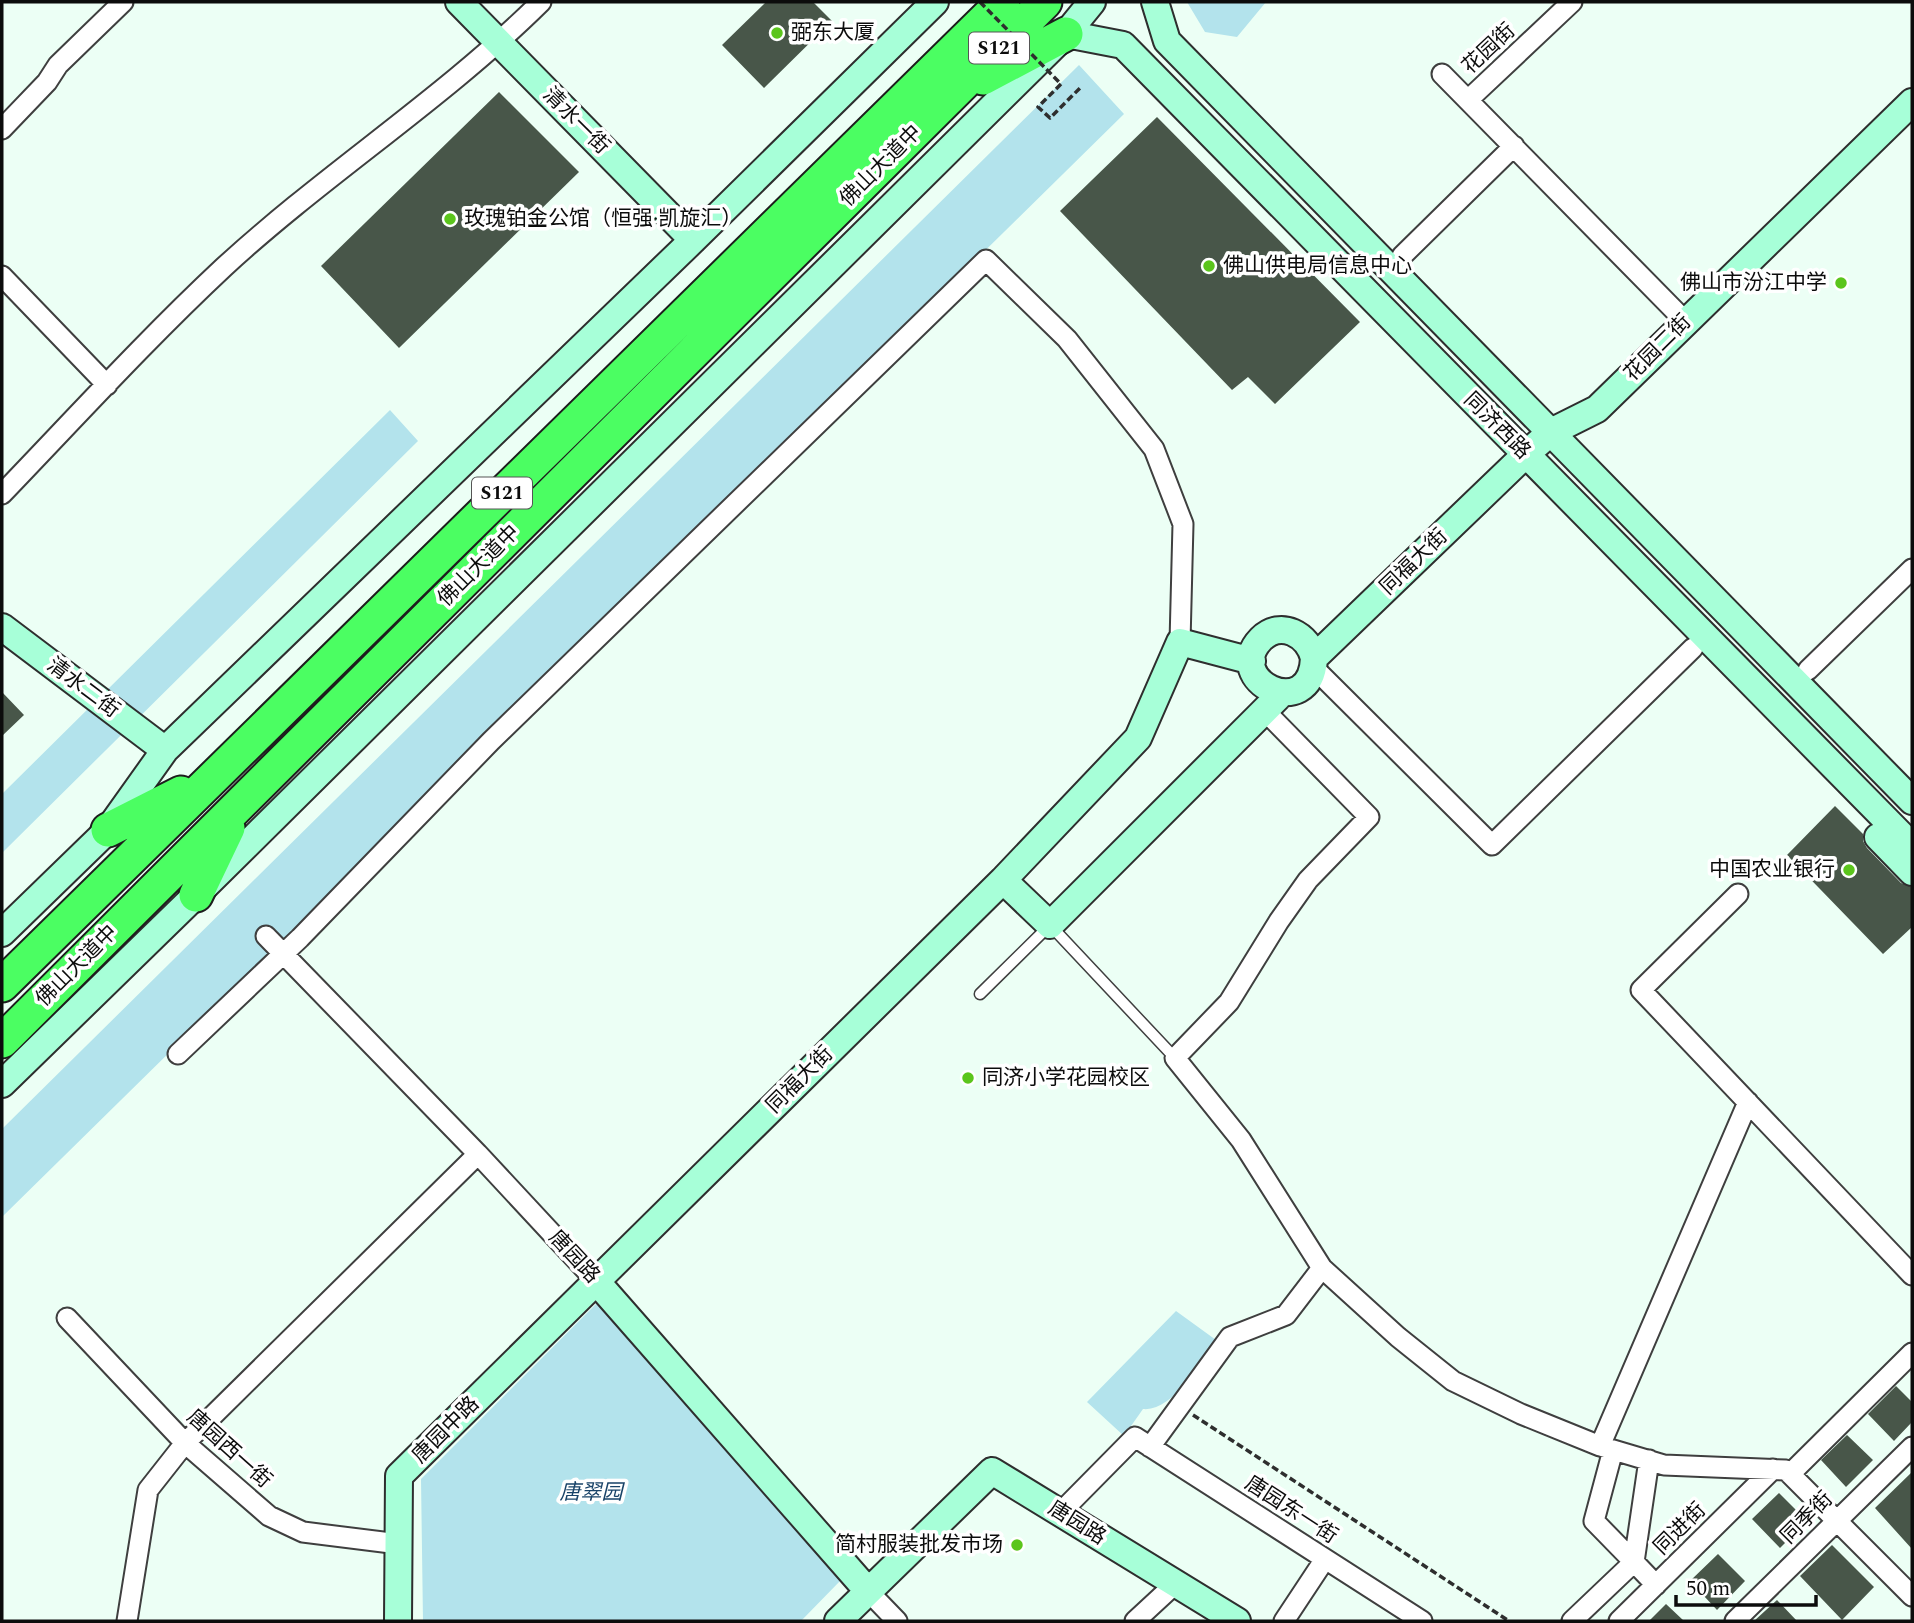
<svg xmlns="http://www.w3.org/2000/svg" width="1914" height="1623" font-family="Spectral,'Noto Sans SC',serif">
<style>
.green{fill:#b3e3ec}
.building{fill:#485649}
.lines{fill:none;stroke-linecap:round;stroke-linejoin:round}
.lane-casing{stroke:#3f3f3f;stroke-width:13}
.street-casing{stroke:#3f3f3f;stroke-width:23}
.secondary-casing{stroke:#2e2e2e;stroke-width:30}
.highway-casing{stroke:#1d1d1d;stroke-width:37}
.path{stroke:#2e2e2e;stroke-width:3.5;stroke-dasharray:7 3.5;stroke-linecap:butt}
.lane{stroke:#fff;stroke-width:10}
.street{stroke:#fff;stroke-width:19}
.secondary{stroke:#a7ffd8;stroke-width:26}
.highway{stroke:#4bfe62;stroke-width:33}
.path-bridge{stroke:#2e2e2e;stroke-width:3.5;stroke-dasharray:7 3.5;stroke-linecap:butt}
.poi-dot{fill:#5bc51c;stroke:#fff;stroke-width:2.5}
.labels{text-anchor:middle;dominant-baseline:central;stroke-width:7;stroke-linejoin:round;paint-order:stroke}
.shield{fill:#fff;stroke:#555;stroke-width:2}
.shield-label{font-size:19px;font-weight:bold;fill:#0c0c0c}
.poi-label{font-size:21px;fill:#0c0c0c;stroke:#fff;text-anchor:start}
.street-label{font-size:21px;fill:#0c0c0c;stroke:#fff}
.park-label{font-size:21px;font-style:italic;fill:#194368;stroke:#fff}
</style>
<rect width="100%" height="100%" fill="#ecfff5"/>
<path class="green" d="M1187,2h79l-29,35 -32,-5z
M1079,65l45,49 -1122,1103v-88z
M390,410l28,31 -416,412v-59z
M597,1303l244,277 -40,41h-378l-2,-142z
M1176,1311l40,29c-16,22 -43,72 -73,69l-19,27 -37,-34z"/>
<path class="building" d="M766,2h47l19,19 -68,67 -42,-43z
M499,92l80,80 -180,176 -78,-82z
M1157,117l203,205 -85,82 -27,-27 -16,13 -172,-179z
M2,692l22,23 -22,21z
M1835,806l28,28v7l4,7 34,35 11,4v40l-29,27 -96,-99z
M1896,1386l16,16v20l-18,19 -26,-27z
M1847,1435l26,25 -27,27 -25,-27z
M1912,1472v77l-37,-41z
M1779,1493l28,28 -27,27 -28,-29z
M1832,1545l42,42 -32,33 -42,-44z
M1718,1554l27,27 -28,29 -27,-29z
M1777,1600l20,21h-43z
M1666,1604l18,17h-35z"/>
<g class="lines">
<defs>
<path id="lane" d="M980,994l70,-69 125,133"/>
<path id="street" d="M1442,74l243,247
M1468,100l104,-98
M2,129l45,-47 11,-17 65,-63
M1402,256l112,-110
M2,276l105,109
M2,494c73,-76 145,-155 222,-227 101,-93 219,-168 317,-265
M1314,668l178,177 201,-197
M1808,670l104,-101
M1265,711l104,106 -61,63 -29,41 -50,81 -54,56 66,82 81,128 76,69 55,44 68,33 79,32 64,19 122,5 126,126
M1738,894l-97,96 271,285
M266,936l212,218 118,127
M178,1054l122,-116 191,-197 495,-481 81,79 87,110 29,75 -3,118
M67,1318l118,125 84,73 34,16 96,12
M1600,1446l148,-344
M1150,1447l80,-110 56,-22 36,-47
M1649,1460l-15,102 22,23
M1790,1474l122,-121
M1060,1513l75,-76 287,184
M868,1591l29,30
M127,1621l21,-131 37,-47 293,-289
M1135,1621l40,-37
M1284,1621l41,-62
M1572,1621l62,-59 -40,-41 19,-71
M1619,1621l154,-152
M1735,1621l177,-174"/>
<path id="secondary" d="M459,2l234,238
M1155,2l12,39 745,760
M1066,34l57,11 789,801
M2,627l163,123
M1314,658c-6,-23 -33,-39 -53,-19 -40,41 50,86 53,19l211,-203 26,-23 46,-23 315,-307
M1878,837l34,35
M1003,880l135,-142 42,-96 72,19
M2,933l106,-103 57,-80 528,-510 242,-238
M2,1084l194,-189 870,-861 26,-32
M596,1281l272,310
M398,1621l1,-145 604,-596 47,45 232,-232
M838,1621l154,-150 245,150"/>
<path id="highway" d="M983,78l83,-44
M108,830l73,-37
M196,895l32,-67
M2,985l1001,-983
M2,1041l1043,-1039"/>
</defs>
<use href="#lane" class="lane-casing"/>
<use href="#street" class="street-casing"/>
<use href="#secondary" class="secondary-casing"/>
<use href="#highway" class="highway-casing"/>
<path class="path" d="M1061,84l-23,23 12,11 30,-30
M1193,1415l316,206"/>
<use href="#lane" class="lane"/>
<use href="#street" class="street"/>
<use href="#secondary" class="secondary"/>
<use href="#highway" class="highway"/>
<path class="path-bridge" d="M980,2l81,82"/>
</g>
<g class="poi-dot">
<circle cx="777" cy="33" r="7"/>
<circle cx="450" cy="219" r="7"/>
<circle cx="1209" cy="266" r="7"/>
<circle cx="1841" cy="283" r="7"/>
<circle cx="1849" cy="870" r="7"/>
<circle cx="968" cy="1078" r="7"/>
<circle cx="1017" cy="1545" r="7"/>
</g>
<g class="labels">
<g class="shield">
<rect x="969" y="32.5" width="60" height="31" rx="5"/>
<rect x="472" y="477.5" width="60" height="31" rx="5"/>
</g>
<g class="shield-label">
<text x="999" y="48">S121</text>
<text x="502" y="493">S121</text>
</g>
<g class="poi-label">
<text x="791" y="33">弼东大厦</text>
<text x="464" y="219">玫瑰铂金公馆（恒强·凯旋汇）</text>
<text x="1223" y="266">佛山供电局信息中心</text>
<text x="1827" y="283" text-anchor="end">佛山市汾江中学</text>
<text x="1835" y="870" text-anchor="end">中国农业银行</text>
<text x="982" y="1078">同济小学花园校区</text>
<text x="1003" y="1545" text-anchor="end">简村服装批发市场</text>
</g>
<g class="street-label">
<text transform="translate(1489 49) rotate(-43)">花园街</text>
<text transform="translate(576 121) rotate(45)">清水一街</text>
<text transform="translate(881 166) rotate(-45)">佛山大道中</text>
<text transform="translate(1658 348) rotate(-45)">花园二街</text>
<text transform="translate(1497 426) rotate(45)">同济西路</text>
<text transform="translate(1414 562) rotate(-44)">同福大街</text>
<text transform="translate(479 566) rotate(-45)">佛山大道中</text>
<text transform="translate(83 688) rotate(37)">清水二街</text>
<text transform="translate(77 966) rotate(-45)">佛山大道中</text>
<text transform="translate(800 1080) rotate(-45)">同福大街</text>
<text transform="translate(574 1257) rotate(47)">唐园路</text>
<text transform="translate(446 1430) rotate(-45)">唐园中路</text>
<text transform="translate(229 1449) rotate(42)">唐园西一街</text>
<text transform="translate(1291 1510) rotate(33)">唐园东一街</text>
<text transform="translate(1807 1518) rotate(-45)">同季街</text>
<text transform="translate(1077 1523) rotate(32)">唐园路</text>
<text transform="translate(1680 1529) rotate(-45)">同进街</text>
</g>
<g class="park-label">
<text x="591" y="1493">唐翠园</text>
</g>
</g>
<rect width="1914" height="1623" fill="none" stroke="#0c0c0c" stroke-width="7"/>
<path d="M1676 1595v10h140v-10" fill="none" stroke="#0c0c0c" stroke-width="3.5"/>
<text x="1686" y="1595" font-size="21" fill="#0c0c0c" stroke="#ffffff" stroke-width="5" paint-order="stroke">50 m</text>
</svg>
